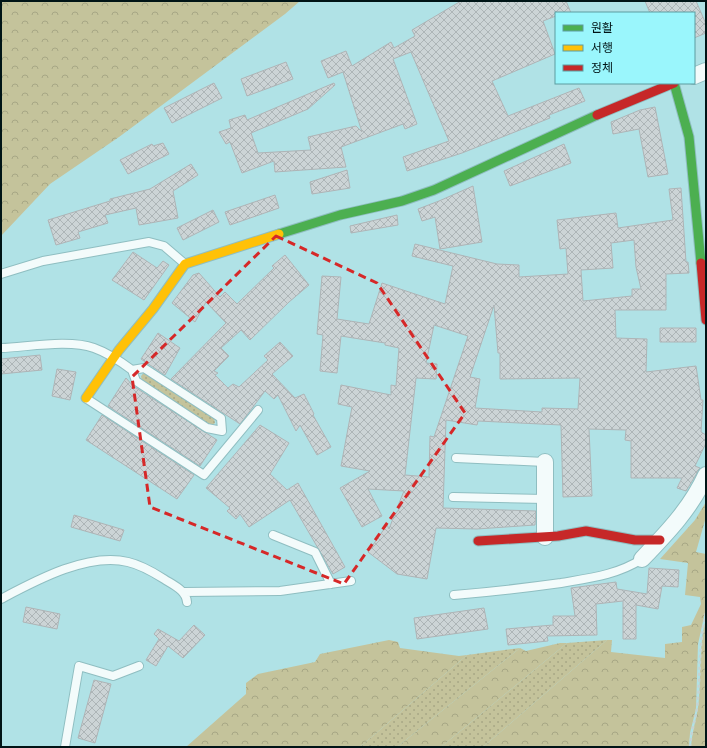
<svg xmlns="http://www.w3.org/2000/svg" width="707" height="748" font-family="'Space Grotesk','Noto Sans KR',sans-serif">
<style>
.grass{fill:url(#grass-dots)}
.forest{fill:url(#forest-crowns)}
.building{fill:url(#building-cross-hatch);stroke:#aeb4b6;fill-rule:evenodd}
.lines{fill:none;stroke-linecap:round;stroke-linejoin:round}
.lane-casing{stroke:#8fbec1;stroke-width:10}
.street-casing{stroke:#8fbec1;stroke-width:18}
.fast-casing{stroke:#8fbec1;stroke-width:11}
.slow-casing{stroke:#8fbec1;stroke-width:11}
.jam-casing{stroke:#8fbec1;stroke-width:11}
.path{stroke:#c4d3d3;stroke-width:2.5;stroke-dasharray:3 3;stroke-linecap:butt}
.lane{stroke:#f3fbfb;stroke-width:8}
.street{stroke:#f3fbfb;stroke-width:16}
.fast{stroke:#4caf50;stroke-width:9}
.slow{stroke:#ffc107;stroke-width:9}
.jam{stroke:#c62828;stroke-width:9}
.marked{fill:none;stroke:#d62828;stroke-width:3;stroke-dasharray:8 5;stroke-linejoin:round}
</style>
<defs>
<pattern id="grass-dots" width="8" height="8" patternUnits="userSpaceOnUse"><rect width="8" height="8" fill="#c4c39b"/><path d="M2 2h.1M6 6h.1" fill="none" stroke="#a7a785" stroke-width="1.8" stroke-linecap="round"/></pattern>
<pattern id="forest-crowns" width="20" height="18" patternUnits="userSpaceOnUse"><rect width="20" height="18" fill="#c4c39b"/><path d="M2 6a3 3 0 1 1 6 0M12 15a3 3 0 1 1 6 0" fill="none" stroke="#a7a785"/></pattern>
<pattern id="building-cross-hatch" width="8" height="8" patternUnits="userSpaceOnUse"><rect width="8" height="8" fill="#ccd4d6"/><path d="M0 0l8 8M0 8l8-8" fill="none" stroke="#adb5b7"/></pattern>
</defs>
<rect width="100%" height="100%" fill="#b0e2e6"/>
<path class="grass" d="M144,373l70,45 1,5 -4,3 -69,-45 -1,-5z
M607,640l-124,107h-42l126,-104z
M520,648l-123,99h-37l107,-92z"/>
<path class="forest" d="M1,1h299l-15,13 -166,123 -69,47 -49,52z
M706,502v15l-10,35 10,2v54l-8,36 -2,65 -6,24 -1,14h-206l124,-107h5l-1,12 54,6v-14l17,-2v-15l9,-2 10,-21 -1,-7 -15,-2 3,-32 -28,-4 35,-39z
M706,618v129h-15c1,-17 7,-32 8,-49 2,-27 0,-54 7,-80z
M389,640l9,2 2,6 59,8 8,-1 -107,92h-174l60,-53v-11l12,-9 57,-12 5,-8z
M560,643h7l-126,104h-44l123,-99 6,3z"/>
<path class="building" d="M461,1h105l5,12h-15v3l-13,5 12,33 -63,27 16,35 71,-28 6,13 -36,14 1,3 -88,35 -55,18 -4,-14 46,-16 -38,-89 -18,7 24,65 -12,5 -2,-5 -62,23 5,20 -71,5 -1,-11 -32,12 -12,-31 -4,2 -7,-12 12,-4 -2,-8 16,-5 2,5 87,-37 1,2 -27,24 -57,24 7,20 53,-3 -3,-13 48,-11 6,6 -19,-60 -15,6 -7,-17 25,-10 6,15 39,-24 3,6 21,-12 -3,-6z
M645,1h51l10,23v9l-12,5v-25h-44z
M286,62l7,17 -46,17 -6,-17z
M214,83l8,15 -50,25 -8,-15z
M655,107l13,67 -20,3 -9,-48 -26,5 -2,-12 29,-12z
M163,143l6,11 -41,20 -8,-14 32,-16 1,2z
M564,144l7,19 -61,23 -6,-15z
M191,164l7,11 -25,16 5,27 -39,7 -3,-17 -31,7 3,8 -30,9 2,6 -24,7 -8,-25 62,-19v-2l40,-10z
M347,170l3,18 -38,6 -2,-12z
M473,186l9,56 -42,7 -5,-32 -13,4 -4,-12 21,-8z
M681,188l5,74h2l1,11 -23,1v36h-51l1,28 31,1 -1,33 50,-6 5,34h2l-2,32 5,3v8l-11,23 5,2 -14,23 -9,-3 5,-10h-51v-37l-6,-1 1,-10 -37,-1 3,67 -29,1 -2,-72 -83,-4 -1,4 -31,-5 -3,88 93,3 -1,14 -58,4 -41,-1 -9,51 -30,-5 -29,-22 19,-27 2,4 5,-13 8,-11 -5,3 7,-17 -36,-2 14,27 -20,11 -22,-39 30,-17 -29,-5 11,-59 -14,-3 3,-19 50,10v-10l5,1 3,-38 -14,-3v-2l-44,-7 -4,37 -17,-2 3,-36 -6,-1 5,-58 19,1 -4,42 32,5 13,-41 63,21 8,-38 -41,-10 3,-12 82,20 22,1v12l49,-3 -2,-26 -6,1 -3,-29 59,-7 2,15 55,-8 -4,-31zM634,240l2,27 5,22h-9v7l-49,5 -2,-31 32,-2 -2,-25zM494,305l4,48h2v26l80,-1 -2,31 -36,-1v4l-67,-4 5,-29 -10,-2zM434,325l34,11 -34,101 -4,-1 -1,41 -24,-2 11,-97 20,1 1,-15 -11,-1z
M275,195l4,13 -49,17 -5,-13z
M213,210l6,12 -36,18 -6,-12z
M397,215l1,10 -47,8 -1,-7z
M133,252l24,16 6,-7 6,4 -25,35 -32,-20z
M285,255l24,30 -20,17 -39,38 -9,-10 -20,18 8,8 -15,15 4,2 -3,2 13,13 5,-4 6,3 29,-27 -4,-4 16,-14 13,14 -21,18 23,24 9,-4 10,20 -1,1 18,32 -14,8 -17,-30 -4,6 -18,-36 -4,4 -9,-8 -25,33 -69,-45 55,-56 -20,-21 -11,20 -23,-19 21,-28 6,-2 21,24 5,-5 12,12 37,-36 -2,-2z
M660,328h36v14h-36z
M158,333l22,15 -15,27 -24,-16z
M40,355l2,15 -41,4v-15z
M57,369l19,3 -6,28 -18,-4z
M126,378l7,8 84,54 -17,26 -92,-60z
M102,415l92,60 -17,24 -91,-59z
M260,425l29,18 -19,31 17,16 11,-7 47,84 -12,7 -43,-74 -41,27 -9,-13 -4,5 -9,-8 3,-3 -24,-20z
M74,515l50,15 -4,11 -49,-14z
M649,568l30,2 -1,17 -16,-1 -4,23 -22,-4v34h-13v-38l-27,3 1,31 -50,1 1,5 -40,4 -2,-16 47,-4v-9h22l-4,-28 45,-6 1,7 30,5z
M26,607l34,7 -3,15 -34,-7z
M484,608l4,21 -71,10 -3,-21z
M194,625l11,10 -22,23 -15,-12 -12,20 -10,-6 13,-21 -5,-5 4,-5 21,12z
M94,680l17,4 -16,59 -17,-5z"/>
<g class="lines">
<defs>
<path id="lane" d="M1,274l42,-13 106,-19 15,4 21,18
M1,348c27,-1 68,-9 93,0 14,5 26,13 38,22
M144,368l77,50 1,13 -15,-3 -71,-47 -4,-11z
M87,399l117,76 54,-65
M456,458l89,4
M453,497l92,2
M273,535l42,17 16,32
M184,592l96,-1 71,-10
M454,595c35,-3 71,-7 107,-12 29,-5 56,-8 81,-24
M1,599c34,-18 87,-47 127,-37 13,3 25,10 36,17 9,6 22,11 23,23
M65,747l14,-81 34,10 26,-10"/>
<path id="street" d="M694,76l12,-5
M545,462v75
M642,559c25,-26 49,-51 64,-84"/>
<path id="fast" d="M674,83l15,54 12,126
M279,234l61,-19 62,-14 32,-11 163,-75"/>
<path id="slow" d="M86,398l33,-48 34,-41 32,-45 94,-30"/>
<path id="jam" d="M597,115l77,-32
M701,263l5,57
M478,541l80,-5 28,-5 49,9h25"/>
</defs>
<use href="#lane" class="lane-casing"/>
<use href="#street" class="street-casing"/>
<use href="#fast" class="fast-casing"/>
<use href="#slow" class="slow-casing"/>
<use href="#jam" class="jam-casing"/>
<path class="path" d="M690,747c1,-14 5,-26 7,-39 4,-33 1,-63 9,-95"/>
<use href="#lane" class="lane"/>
<use href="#street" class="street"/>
<use href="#fast" class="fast"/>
<use href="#slow" class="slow"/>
<use href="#jam" class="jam"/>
</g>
<path class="marked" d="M276,236l101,47 88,130 -121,171 -194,-77 -18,-130z"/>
<rect width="707" height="748" fill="none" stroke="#001416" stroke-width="4"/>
<rect x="555" y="12" width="140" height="72" fill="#9af6fc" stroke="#5c9ca0"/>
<rect x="563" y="25" width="20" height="6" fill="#4caf50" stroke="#5c9ca0"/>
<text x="591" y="32" font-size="12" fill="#001416">원활</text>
<rect x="563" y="45" width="20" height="6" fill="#ffc107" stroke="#5c9ca0"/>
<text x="591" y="52" font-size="12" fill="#001416">서행</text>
<rect x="563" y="65" width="20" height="6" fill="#c62828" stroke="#5c9ca0"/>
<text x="591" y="72" font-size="12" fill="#001416">정체</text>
</svg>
